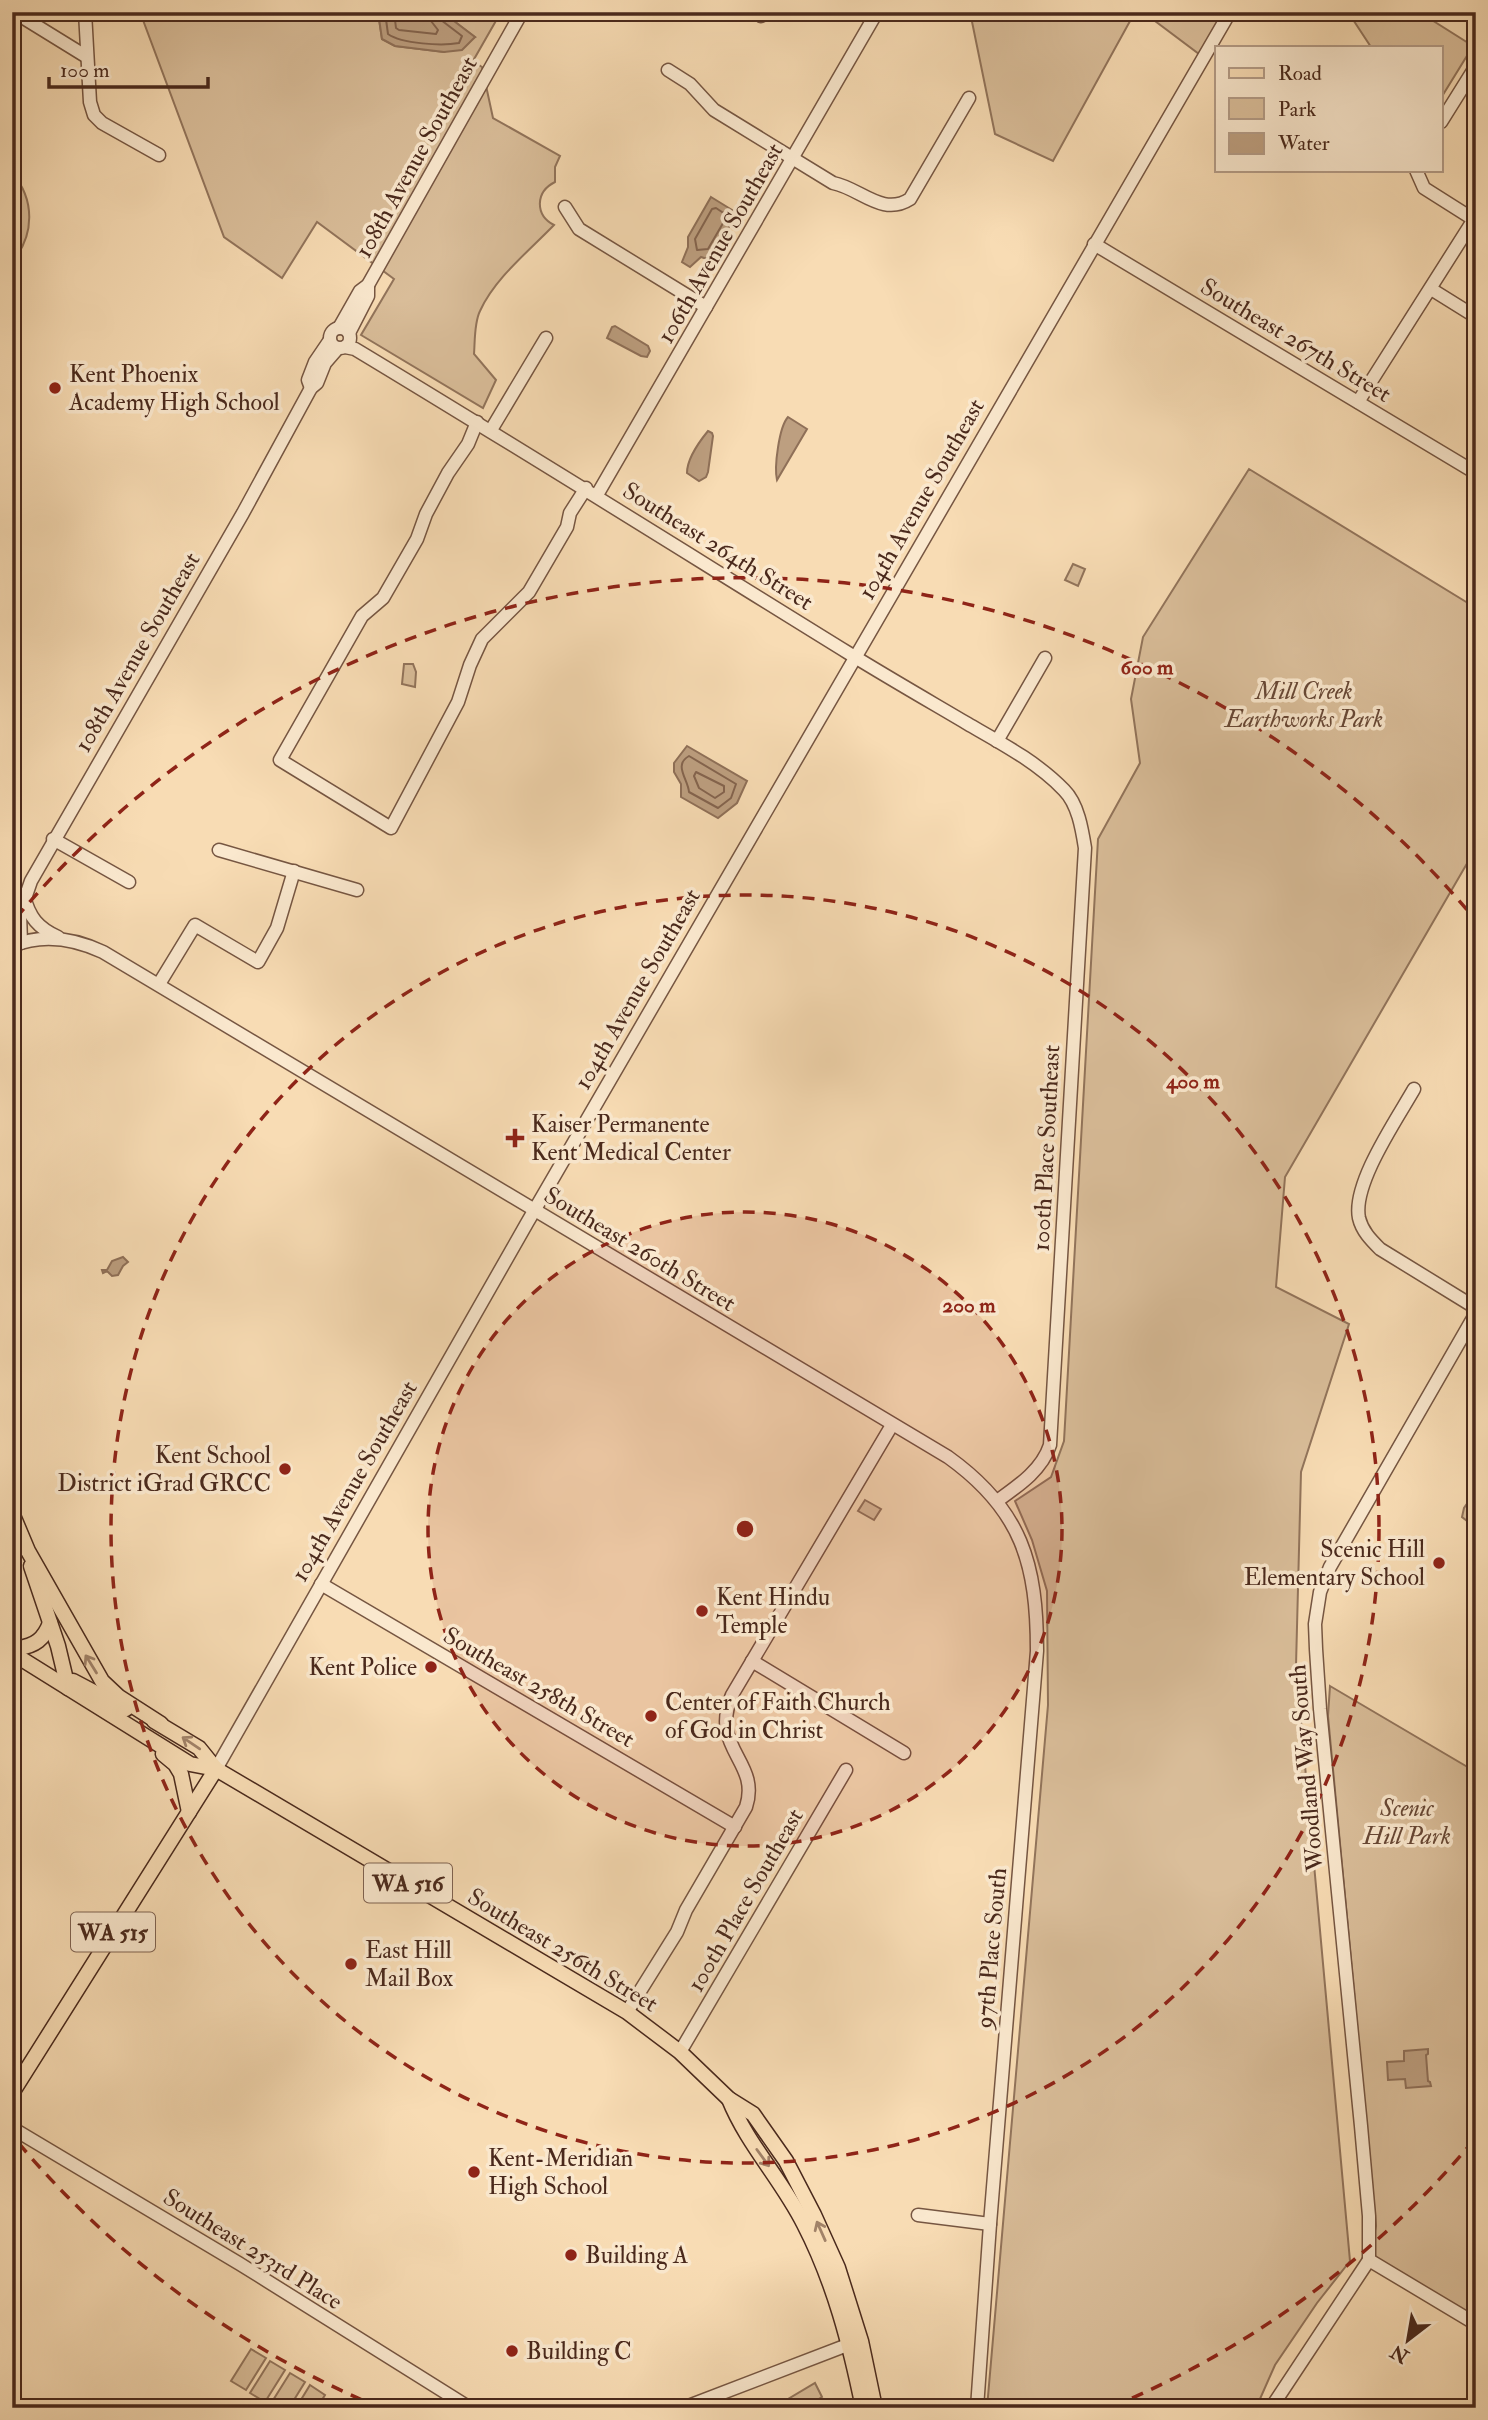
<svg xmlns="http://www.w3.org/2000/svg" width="1488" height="2420" font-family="'IM FELL Double Pica',serif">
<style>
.green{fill:#dabe9a;stroke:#92745b;stroke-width:2}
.water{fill:#bd9f80;stroke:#8f7058;stroke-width:2}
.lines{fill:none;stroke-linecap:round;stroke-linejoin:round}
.shore{stroke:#84644e;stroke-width:2}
.minor-casing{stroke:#765642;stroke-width:15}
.major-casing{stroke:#4a291c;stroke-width:17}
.minor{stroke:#fae8ce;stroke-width:12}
.major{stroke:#f8dcb4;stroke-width:14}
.oneway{stroke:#a18268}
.ring{fill:none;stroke:#8f2418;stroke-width:3.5;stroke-dasharray:12 9}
.poi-dot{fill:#8f2418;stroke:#fae8ce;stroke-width:2.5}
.labels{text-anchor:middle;stroke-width:7;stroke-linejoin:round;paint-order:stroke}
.shield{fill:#fae8ce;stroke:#7f6251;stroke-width:2}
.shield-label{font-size:23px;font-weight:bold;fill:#4a291c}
.street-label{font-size:24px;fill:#4a291c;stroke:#fae8ce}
.poi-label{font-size:24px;fill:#4a291c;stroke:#fae8ce;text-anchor:start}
.park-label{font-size:24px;font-style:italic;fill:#674735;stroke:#fae8ce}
.centre{fill:#8f2418;stroke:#fae8ce;stroke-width:3.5}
.ring-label{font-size:21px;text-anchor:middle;font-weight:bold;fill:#8f2418;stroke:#fae8ce;stroke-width:7;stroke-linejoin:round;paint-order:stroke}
</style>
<rect width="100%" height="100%" fill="#f8dcb4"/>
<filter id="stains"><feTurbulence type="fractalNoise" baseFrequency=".00286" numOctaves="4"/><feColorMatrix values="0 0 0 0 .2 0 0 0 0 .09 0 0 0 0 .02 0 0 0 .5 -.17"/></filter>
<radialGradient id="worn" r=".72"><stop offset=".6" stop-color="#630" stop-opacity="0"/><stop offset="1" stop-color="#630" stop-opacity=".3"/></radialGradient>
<g class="green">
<path d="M140,12H378L382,39L395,46L444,52L475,37L442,12H501L473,61L482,67L493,118L560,156L555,167V182C535,192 535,215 554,225C529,251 495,278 480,311C474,323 475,342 474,354L496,380L483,408L361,335L394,279L317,222L282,278L224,237Z"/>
<path d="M970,12H1135L1053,161L995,134Z"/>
<path d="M1143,12H1230L1203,57Z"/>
<path d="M1348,12H1419L1473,46L1441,98V47H1371Z"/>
<path d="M12,173C35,199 35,235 12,262V238L16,222L12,197Z"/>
<path d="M1249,469L1476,608V848L1285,1177L1276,1287L1349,1324L1301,1472L1296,1666L1350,2261L1317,2303L1275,2365L1256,2408H987L1048,1705L1047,1591L1032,1540L1015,1501L1051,1477L1064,1441L1098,839L1140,763L1131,699L1143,637Z"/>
<path d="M1073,564L1085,569L1078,586L1065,580Z"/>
<path d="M404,664H413L416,672L415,687L402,684Z"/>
<path d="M1476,1491V1528L1462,1517L1464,1508Z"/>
<path d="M865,1500L881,1509L874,1520L858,1511Z"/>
<path d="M1330,1686L1476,1772V2324L1369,2260L1376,2226L1328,1716Z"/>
<path d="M251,2349L266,2358L246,2390L231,2381Z"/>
<path d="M270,2361L285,2370L265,2402L250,2393Z"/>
<path d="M290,2373L305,2382L289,2408H275L270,2405Z"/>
<path d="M815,2383L822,2397L809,2405L820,2408H773Z"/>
<path d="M310,2385L325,2395L317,2408H296Z"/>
</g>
<g class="water">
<path d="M378,12H442L475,37L462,50L444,52L395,46L382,39Z"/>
<path d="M711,197L737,213L710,260L701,257L690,267L682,262L688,247V237Z"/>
<path d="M615,326L648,346L650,351L647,357L641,356L607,338L612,327Z"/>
<path d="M788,417L807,429L777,480C774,467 779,427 788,417Z"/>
<path d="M708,431L712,433L713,436L708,472L706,477L699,481L687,473C687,459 699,442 708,431Z"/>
<path d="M687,746L747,781L737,803L718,818L681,797V784L674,772V763Z"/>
<path d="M123,1257L128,1262L123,1266L118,1275L112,1276L107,1271L103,1273L102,1270H107L112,1261Z"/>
<path d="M1428,2049V2054L1426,2055L1428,2081L1430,2082L1431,2086L1406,2088L1405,2079L1388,2080L1387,2062L1404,2061V2051Z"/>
</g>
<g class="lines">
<g class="shore">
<path d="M385,12L388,34C402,44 442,46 459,43L462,36L441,20L438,12"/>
<path d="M394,12L396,28L399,30L436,34L438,30L431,21L430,12"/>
<path d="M716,208L725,214L726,218L708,249L697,250L695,239L712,209Z"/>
<path d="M689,756L736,784L731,798L718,808L689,792C688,779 673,765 689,756Z"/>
<path d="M696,772L724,786V792L715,798L699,788L694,776Z"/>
</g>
<defs>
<g id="minor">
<path d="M14,12L87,57"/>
<path d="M85,12L90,102L94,115L102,123L159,155"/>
<path d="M761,16L763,12"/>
<path d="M668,70L690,84L714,110L833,183C860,188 882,217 910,199L969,98"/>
<path d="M1441,122L1476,66"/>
<path d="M1416,170L1424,188L1473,219"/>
<path d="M565,207L579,229L706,307"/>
<path d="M1094,244L1476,473"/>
<path d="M1431,289L1476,317"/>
<path d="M339,328L360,291L368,285L522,12"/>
<circle cx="340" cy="338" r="10"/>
<path d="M349,333L368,296V285"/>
<path d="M345,347L355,349C521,449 685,552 850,654C889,678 929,701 968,724C1001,743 1037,762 1064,790C1078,804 1082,829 1085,848L1050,1445C1042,1470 1018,1486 997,1501"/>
<path d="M311,388L308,380L315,362L330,340"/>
<path d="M1358,402L1476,216"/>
<path d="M477,422L468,444L448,473L426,514L417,539L383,598L362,616L280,760L391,828L458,702L470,665L482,639L529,592L567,527L570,513L586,488"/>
<path d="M491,430L546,338"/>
<path d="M597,495L877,12"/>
<path d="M997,741L1045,658"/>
<path d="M53,839L129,882"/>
<path d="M219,850L357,890"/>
<path d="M12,889L24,896C29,917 38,928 58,937"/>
<path d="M21,943L20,913L31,881L243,513L311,388L317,383L325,363L338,348"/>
<path d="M12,946C43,933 73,938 103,952L948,1457C1022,1510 1037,1564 1037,1651L990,2224L977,2408"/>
<path d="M159,984L195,925L258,962L277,928L294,871"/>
<path d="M1414,1089C1397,1119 1352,1184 1359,1218C1362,1231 1371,1240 1380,1249L1476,1308"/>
<path d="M321,1584L735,1827"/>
<path d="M752,1661L904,1753"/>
<path d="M216,1769L527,1223L1230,12"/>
<path d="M627,2012L677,1932L686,1910L746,1807C761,1761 709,1749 732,1695L892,1425"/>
<path d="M680,2052L846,1770"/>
<path d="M12,2128L240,2264L470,2408"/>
<path d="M918,2215L990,2224"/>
<path d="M1369,2260V2216L1361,2126L1320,1709L1316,1649L1315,1624L1320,1592L1330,1567L1476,1313"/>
<path d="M1369,2260L1476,2324"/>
<path d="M683,2408L850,2344"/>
<path d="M1271,2408L1369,2260"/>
</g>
<g id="major">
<path d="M12,1513L28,1551L102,1681L119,1697L161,1724"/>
<path d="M31,1566L58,1646L68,1688"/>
<path d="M18,1648C35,1646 44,1639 50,1623"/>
<path d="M12,1653L190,1764L216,1769L627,2012L680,2052L729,2099L753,2114L786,2161L814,2215L838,2268L861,2341L875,2408"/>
<path d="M73,1681L126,1709"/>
<path d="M154,1721L199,1748L216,1769"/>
<path d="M163,1754L175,1764L181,1774L189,1812"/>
<path d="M12,2093L216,1769"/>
<path d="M729,2099C747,2144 782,2180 804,2224C834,2282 850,2344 863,2408"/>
</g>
</defs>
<use href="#minor" class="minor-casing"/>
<use href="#major" class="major-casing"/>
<use href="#minor" class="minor"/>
<use href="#major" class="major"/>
</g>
<defs><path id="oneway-shaft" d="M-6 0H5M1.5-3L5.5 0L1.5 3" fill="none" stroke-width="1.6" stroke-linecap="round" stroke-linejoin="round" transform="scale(1.75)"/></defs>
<g class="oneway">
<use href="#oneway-shaft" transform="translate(91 1664) rotate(-122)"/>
<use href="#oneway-shaft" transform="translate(191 1743) rotate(-146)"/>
<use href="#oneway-shaft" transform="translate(763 2158) rotate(54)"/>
<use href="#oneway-shaft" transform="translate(821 2231) rotate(-114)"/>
</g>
<circle cx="745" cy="1529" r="317" fill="#8f2418" fill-opacity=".12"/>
<g class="ring">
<circle cx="745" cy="1529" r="317"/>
<circle cx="745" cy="1529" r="634"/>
<path d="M1474 2140A951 951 0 0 1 1109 2408M381 2408A951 951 0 0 1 16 2140M16 918A951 951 0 0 1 1474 918"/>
</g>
<g class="poi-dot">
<circle cx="55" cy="388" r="7"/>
<path d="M511.5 1127.5h7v7h7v7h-7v7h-7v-7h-7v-7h7z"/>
<circle cx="285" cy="1469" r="7"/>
<circle cx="1439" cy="1563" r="7"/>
<circle cx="702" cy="1611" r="7"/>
<circle cx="431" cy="1667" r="7"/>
<circle cx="651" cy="1716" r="7"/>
<circle cx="351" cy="1964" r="7"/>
<circle cx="474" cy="2172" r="7"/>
<circle cx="571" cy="2255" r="7"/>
<circle cx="512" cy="2351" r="7"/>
</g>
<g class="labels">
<g class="shield">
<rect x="364" y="1863.5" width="88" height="39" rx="5"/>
<rect x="71" y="1912.5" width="84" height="39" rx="5"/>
</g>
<g class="shield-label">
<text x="408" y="1891">WA 516</text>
<text x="113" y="1940">WA 515</text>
</g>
<g class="street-label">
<text transform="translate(416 157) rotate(-61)" y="8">108th Avenue Southeast</text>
<text transform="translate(720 243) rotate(-60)" y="8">106th Avenue Southeast</text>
<text transform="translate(1296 340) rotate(31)" y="8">Southeast 267th Street</text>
<text transform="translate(921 499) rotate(-60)" y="8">104th Avenue Southeast</text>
<text transform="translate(718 546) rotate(32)" y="8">Southeast 264th Street</text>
<text transform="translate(137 652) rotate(-60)" y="8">108th Avenue Southeast</text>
<text transform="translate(637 989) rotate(-60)" y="8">104th Avenue Southeast</text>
<text transform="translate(1046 1148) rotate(-87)" y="8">100th Place Southeast</text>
<text transform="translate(640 1249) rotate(31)" y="8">Southeast 260th Street</text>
<text transform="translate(354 1481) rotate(-60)" y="8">104th Avenue Southeast</text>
<text transform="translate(539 1687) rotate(30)" y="8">Southeast 258th Street</text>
<text transform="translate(1306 1768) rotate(-95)" y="8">Woodland Way South</text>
<text transform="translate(745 1900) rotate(-60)" y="8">100th Place Southeast</text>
<text transform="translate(991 1948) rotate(-85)" y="8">97th Place South</text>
<text transform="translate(563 1950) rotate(31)" y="8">Southeast 256th Street</text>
<text transform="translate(253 2249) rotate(32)" y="8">Southeast 253rd Place</text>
</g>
<g class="poi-label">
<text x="69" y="382">Kent Phoenix<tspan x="69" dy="28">Academy High School</tspan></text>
<text x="531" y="1132">Kaiser Permanente<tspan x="531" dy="28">Kent Medical Center</tspan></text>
<text x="271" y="1463" text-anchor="end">Kent School<tspan x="271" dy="28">District iGrad GRCC</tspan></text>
<text x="1425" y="1557" text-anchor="end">Scenic Hill<tspan x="1425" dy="28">Elementary School</tspan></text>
<text x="716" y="1605">Kent Hindu<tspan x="716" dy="28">Temple</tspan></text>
<text x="417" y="1675" text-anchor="end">Kent Police</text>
<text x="665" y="1710">Center of Faith Church<tspan x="665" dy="28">of God in Christ</tspan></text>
<text x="365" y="1958">East Hill<tspan x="365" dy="28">Mail Box</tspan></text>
<text x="488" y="2166">Kent-Meridian<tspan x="488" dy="28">High School</tspan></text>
<text x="585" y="2263">Building A</text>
<text x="526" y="2359">Building C</text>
</g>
<g class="park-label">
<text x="1304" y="699">Mill Creek<tspan x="1304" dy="28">Earthworks Park</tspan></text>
<text x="1407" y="1816">Scenic<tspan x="1407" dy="28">Hill Park</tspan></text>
</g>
</g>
<circle cx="745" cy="1529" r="10" class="centre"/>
<g class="ring-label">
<text x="1147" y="674">600 m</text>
<text x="1193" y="1088">400 m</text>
<text x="969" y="1312">200 m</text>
</g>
<rect width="1488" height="2420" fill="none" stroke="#f8dcb4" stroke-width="42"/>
<rect x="14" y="14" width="1460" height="2392" fill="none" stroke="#4a291c" stroke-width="3.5"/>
<rect x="21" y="21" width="1446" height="2378" fill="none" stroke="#4a291c" stroke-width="2"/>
<rect x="1215" y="46" width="228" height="126" fill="#fae8ce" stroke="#b49c87" stroke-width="2"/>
<rect x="1229" y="68" width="35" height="10" fill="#f8dcb4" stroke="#b49c87" stroke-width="2"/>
<text x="1278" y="80" font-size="21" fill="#4a291c">Road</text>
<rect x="1229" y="98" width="35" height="21" fill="#dabe9a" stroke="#b49c87" stroke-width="2"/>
<text x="1278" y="116" font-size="21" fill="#4a291c">Park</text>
<rect x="1229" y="133" width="35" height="21" fill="#bd9f80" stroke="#b49c87" stroke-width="2"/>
<text x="1278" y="150" font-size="21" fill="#4a291c">Water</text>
<g transform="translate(1408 2340) rotate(211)" stroke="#fae8ce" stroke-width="5" paint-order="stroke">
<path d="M0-5L12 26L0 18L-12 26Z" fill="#4a291c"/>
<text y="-10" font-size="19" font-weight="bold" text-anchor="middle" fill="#4a291c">N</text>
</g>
<path d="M49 77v10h159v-10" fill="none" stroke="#4a291c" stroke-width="3.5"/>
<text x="60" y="77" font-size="21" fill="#4a291c" stroke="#fae8ce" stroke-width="5" paint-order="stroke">100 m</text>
<rect width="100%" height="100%" filter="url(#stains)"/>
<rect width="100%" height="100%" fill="url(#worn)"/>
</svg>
